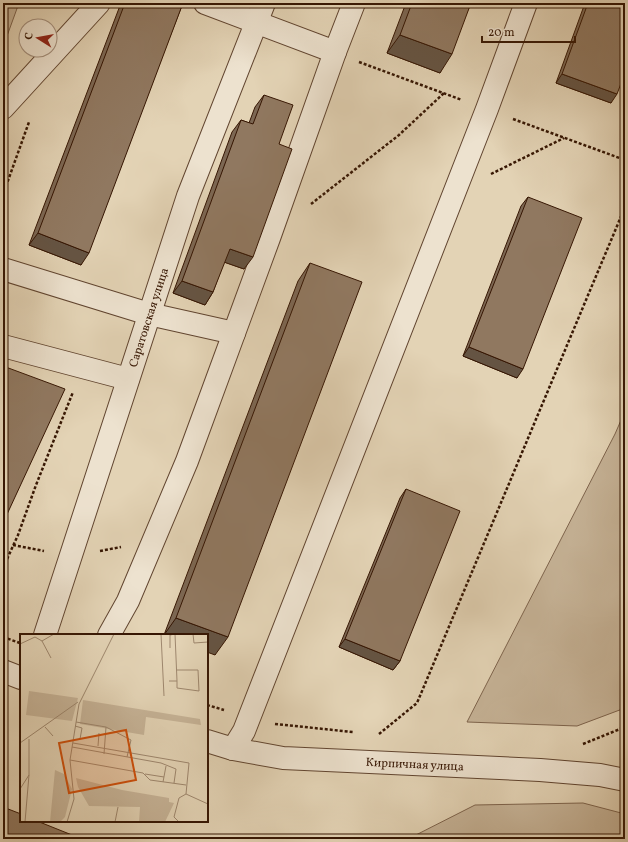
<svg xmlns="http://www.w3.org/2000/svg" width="628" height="842" font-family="Vollkorn,serif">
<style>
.green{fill:#c6b397;stroke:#7e644d}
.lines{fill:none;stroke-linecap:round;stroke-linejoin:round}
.minor-casing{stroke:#614530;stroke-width:24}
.path{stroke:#361603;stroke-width:2.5;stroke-dasharray:3 2;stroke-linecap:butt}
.minor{stroke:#ede2cf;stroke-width:22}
.wall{fill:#7c6753;stroke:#361603}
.shaded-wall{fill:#655443;stroke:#361603}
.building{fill:#907860;stroke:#361603}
.labels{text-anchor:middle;stroke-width:3.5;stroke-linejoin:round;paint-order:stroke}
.street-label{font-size:12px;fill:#361603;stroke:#ede2cf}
.inset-road{fill:none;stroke:#9e876e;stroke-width:1}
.view{fill:#cd4f0b;fill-opacity:0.15;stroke:#cd4f0b;stroke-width:2}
.inset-edge{fill:none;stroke:#361603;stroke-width:2}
</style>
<rect width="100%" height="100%" fill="#e3d3b5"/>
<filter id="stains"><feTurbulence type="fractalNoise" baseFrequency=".005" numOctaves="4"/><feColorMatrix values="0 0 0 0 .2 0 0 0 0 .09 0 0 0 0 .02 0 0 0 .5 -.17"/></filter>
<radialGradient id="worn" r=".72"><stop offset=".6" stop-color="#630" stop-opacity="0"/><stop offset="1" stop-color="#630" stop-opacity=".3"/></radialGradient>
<g class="green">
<path d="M3,3H19L3,47Z"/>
<path d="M625,411V708L577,726L467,722L615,434Z"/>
<path d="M583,803L625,814V839H408L475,805Z"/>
</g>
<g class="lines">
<defs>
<g id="minor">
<path d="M205,3L335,52"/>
<path d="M3,108L99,3"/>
<path d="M3,269L149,314L234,333"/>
<path d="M3,346L128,379"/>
<path id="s1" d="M45,635L188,196L264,3"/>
<path d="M109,635L128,601L187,461L269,238L335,52L354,3"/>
<path d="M3,671L21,678"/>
<path id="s2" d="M207,741L233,749L283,758L540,770L600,775L625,780"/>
<path d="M233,749L244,731L487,109L526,3"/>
</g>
</defs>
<use href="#minor" class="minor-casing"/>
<g class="path">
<path d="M359,62L462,100"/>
<path d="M513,119L625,160"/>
<path d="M491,174L564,138"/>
<path d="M3,190L5,189L29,122"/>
<path d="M311,204L399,135L444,93"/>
<path d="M13,545L44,551"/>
<path d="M100,551L121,547"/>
<path d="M3,568L18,535L36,485L73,392"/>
<path d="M3,637L20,643"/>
<path d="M207,705L224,710"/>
<path d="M275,724L353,732"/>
<path d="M379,734L417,703L625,207"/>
<path d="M583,744L625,727"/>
</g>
<use href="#minor" class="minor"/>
</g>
<g class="wall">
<path d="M121,3H183L81,265L29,245Z"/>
<path d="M406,3H471L440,73L387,53Z"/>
<path d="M585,3H625L611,103L556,83Z"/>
<path d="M264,95L279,144L244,269L224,262L213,292L205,305L173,293L232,132L241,120L249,123L255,107Z"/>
<path d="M528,197L517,378L463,356L521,206Z"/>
<path d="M310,263L215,655L207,635H164L298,281Z"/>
<path d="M406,489L400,661L393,670L339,647L400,498Z"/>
</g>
<g class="shaded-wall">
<path d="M400,35L452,54L440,73L387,53Z"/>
<path d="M562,74L617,94L611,103L556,83Z"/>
<path d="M38,233L89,253L81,265L29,245Z"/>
<path d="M230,249L253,257L244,269L221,261Z"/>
<path d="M182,281L213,292L205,305L173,293Z"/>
<path d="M469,347L523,369L517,378L463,356Z"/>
<path d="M176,618L228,637L215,655L207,652V635H164Z"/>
<path d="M345,639L400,661L393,670L339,647Z"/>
</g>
<g class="building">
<path d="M125,3H183L89,253L38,233Z"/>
<path d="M412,3H471L452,54L400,35Z"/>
<path d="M588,3H625V73L617,94L562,74Z"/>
<path d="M264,95L293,105L279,144L292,149L253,257L230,249L213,292L182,281L241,120L253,124Z"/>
<path d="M528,197L582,218L523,369L469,347Z"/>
<path d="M310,263L362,282L228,637L176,618Z"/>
<path d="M3,366L65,389L3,523Z"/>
<path d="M406,489L460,511L400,661L345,639Z"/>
<path d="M3,807L21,814V821H37L82,839H3Z"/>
</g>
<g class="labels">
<g class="street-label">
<text dy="4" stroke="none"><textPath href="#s1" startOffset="334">Саратовская улица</textPath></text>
<text dy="4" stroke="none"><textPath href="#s2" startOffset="210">Кирпичная улица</textPath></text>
</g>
</g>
<g transform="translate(20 634)">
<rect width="188" height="188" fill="#e3d3b5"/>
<path d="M9,57L58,64L52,87L6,81ZM63,66L180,85L181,91L126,83L124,101L60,90ZM35,136L44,140L52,155L45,183L40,188H30ZM56,144L102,156L149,164V168L154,169L145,188H119L120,173L69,172L58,153Z" fill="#c6b397"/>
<path class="inset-road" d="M141,0L144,62M173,0L174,9L188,8M22,7L31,24M0,10L15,3L22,7L34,0M150,14V1L155,0M156,36H178L179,57L157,54V47M149,47H157L155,0M56,88L86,93M55,92L62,94L60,105M25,93L33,102M0,109L58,68M53,109L169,129L166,160L188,170M78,112L79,99M52,113L141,129L156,135L154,149M84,120L86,93L111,106L107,123M50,126L123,139L130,146L166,151M125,140L144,143M143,148L146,132M0,155L9,141V105M5,188L9,141M47,188L54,165L50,126L59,70L94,0M95,188L98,173M159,188L154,183L159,164L166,160"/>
<path class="view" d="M106,96L116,146L49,159L39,109Z"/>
<rect width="188" height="188" class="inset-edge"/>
</g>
<rect width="628" height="842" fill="none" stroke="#e3d3b5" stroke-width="16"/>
<rect x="4" y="4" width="620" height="834" fill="none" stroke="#361603" stroke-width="2"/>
<rect x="8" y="8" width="612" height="826" fill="none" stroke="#361603"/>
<g transform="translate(38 38) rotate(281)"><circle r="19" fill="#ede2cf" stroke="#a4907d"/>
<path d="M0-3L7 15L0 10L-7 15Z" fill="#8f2418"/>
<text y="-6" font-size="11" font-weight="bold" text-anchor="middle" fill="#361603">С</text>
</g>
<path d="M482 36v6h93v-6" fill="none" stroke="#361603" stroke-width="2"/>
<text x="488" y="36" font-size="12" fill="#361603" stroke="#ede2cf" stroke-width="3" paint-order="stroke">20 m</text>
<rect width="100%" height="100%" filter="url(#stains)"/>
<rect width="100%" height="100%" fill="url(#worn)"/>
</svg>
